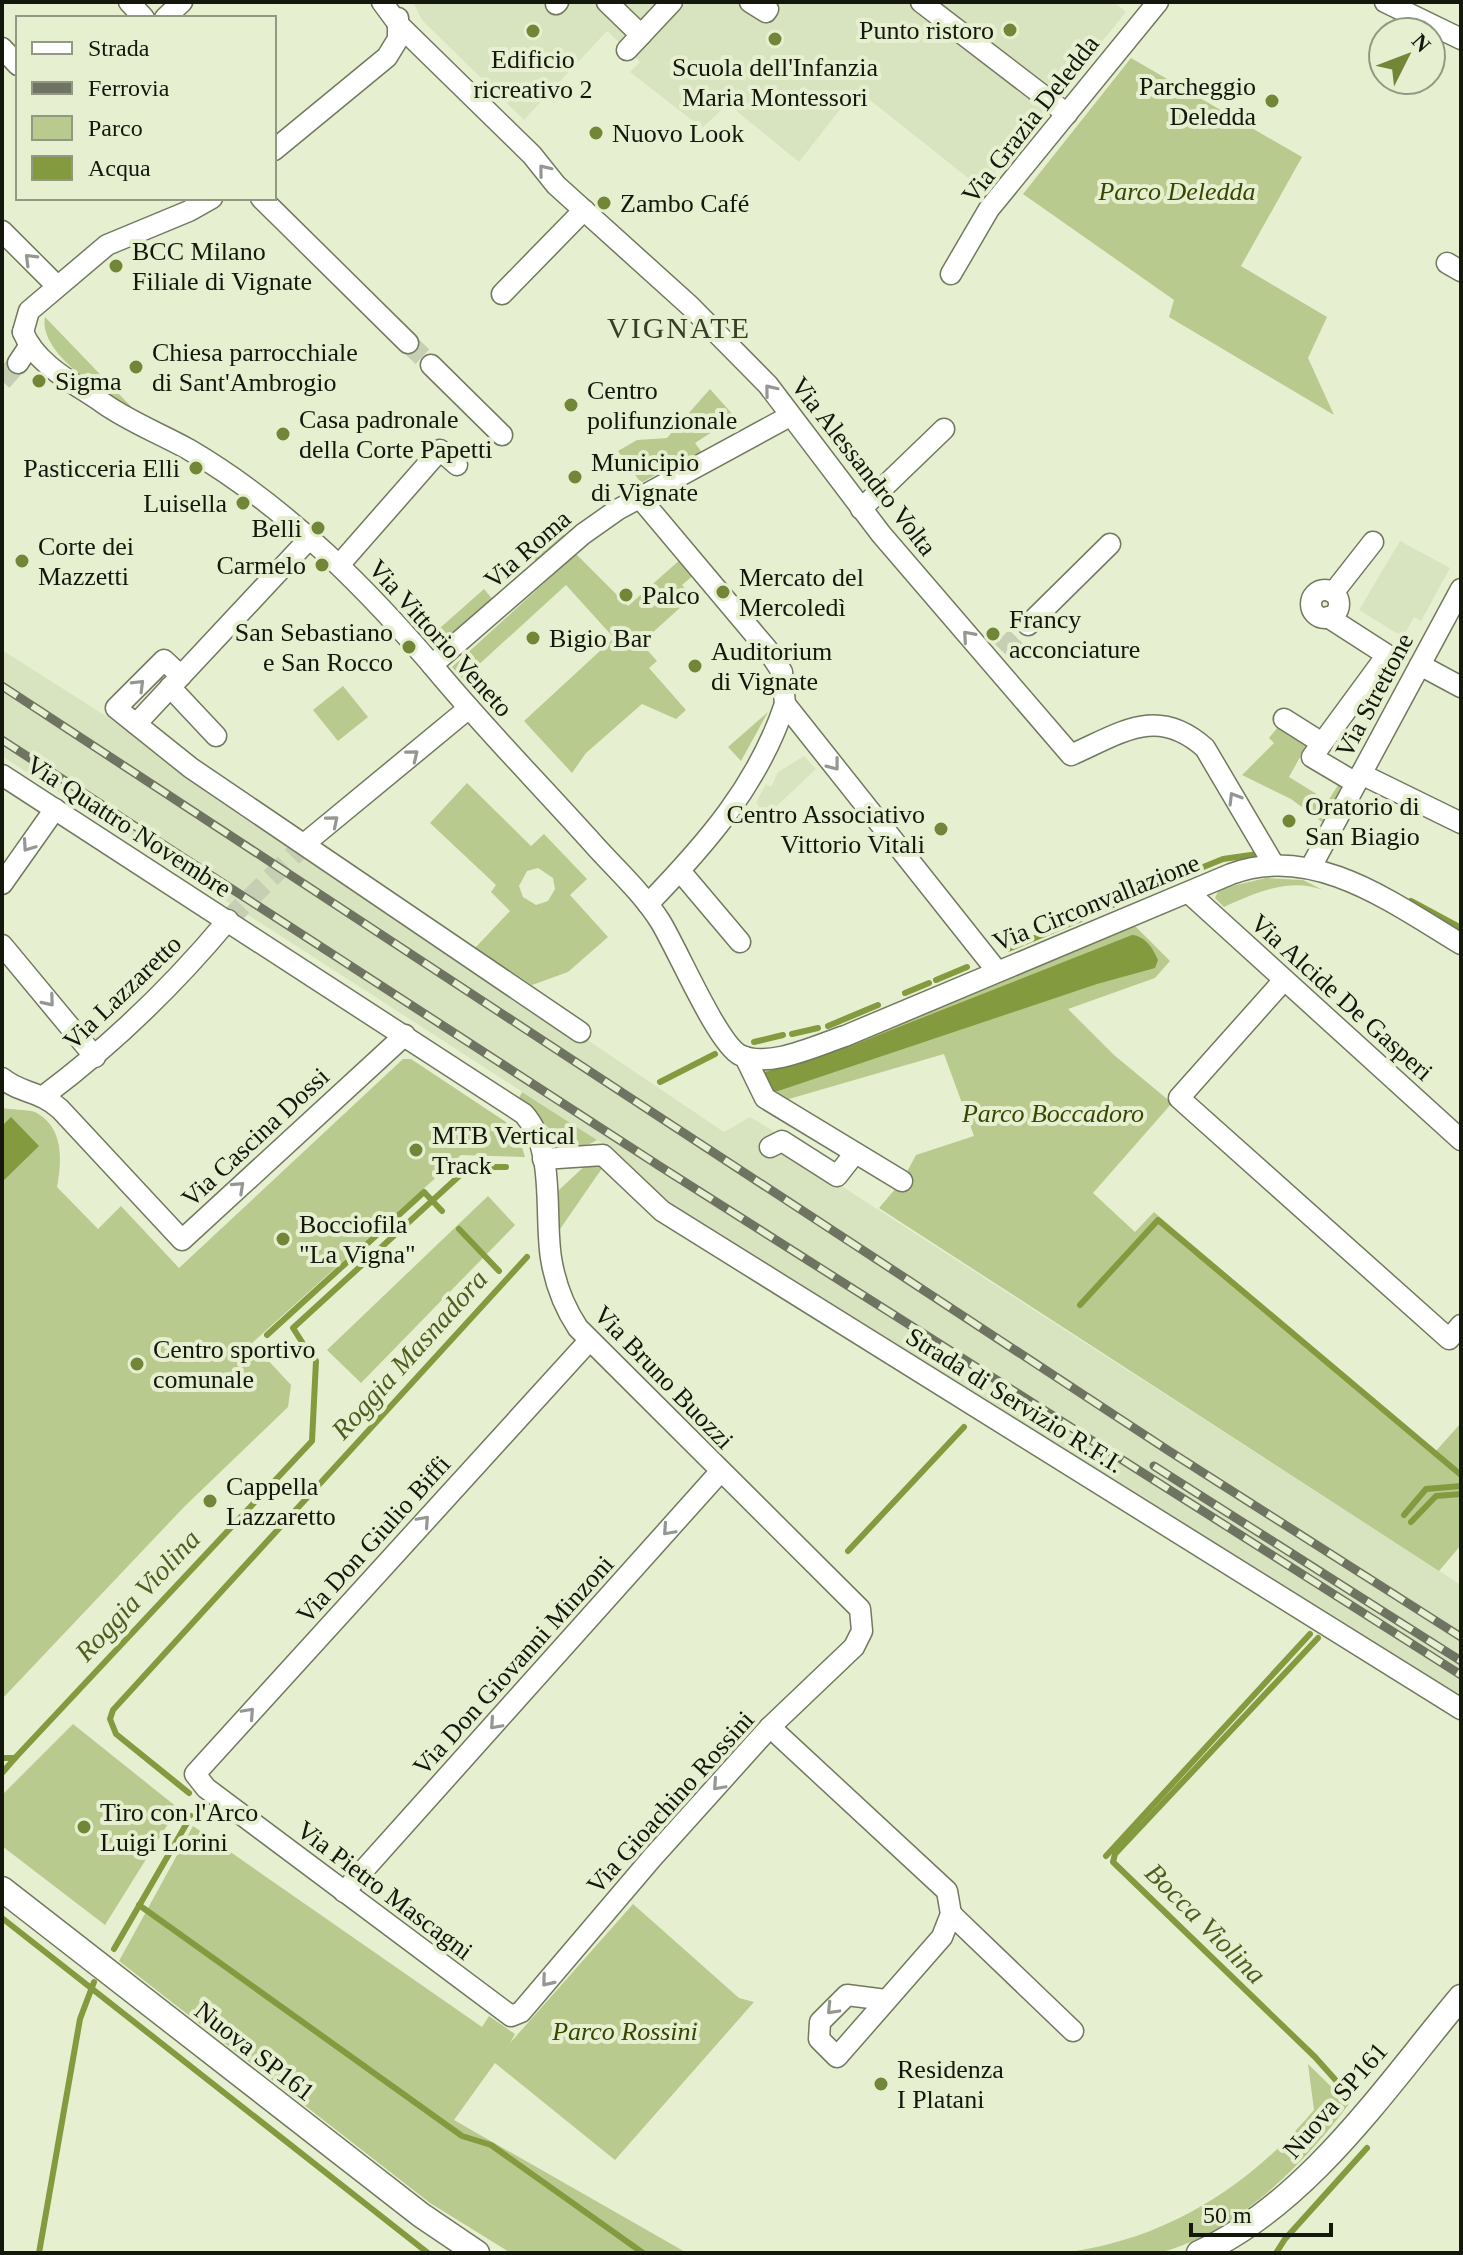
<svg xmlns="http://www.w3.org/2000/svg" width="1463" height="2255" font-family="'Times New Roman',serif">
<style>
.built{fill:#d8e4bf}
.green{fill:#b8ca8e;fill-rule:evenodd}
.water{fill:#839a3f}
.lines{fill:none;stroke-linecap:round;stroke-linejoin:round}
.stream{stroke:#839a3f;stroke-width:6}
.minor-tunnel{stroke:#c6cfb3;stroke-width:20;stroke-dasharray:20 10;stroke-linecap:butt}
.minor-casing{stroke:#71795e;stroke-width:23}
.major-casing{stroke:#71795e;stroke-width:27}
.minor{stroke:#fff;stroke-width:20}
.major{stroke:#fff;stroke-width:24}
.rail-casing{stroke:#6e7461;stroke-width:9}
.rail{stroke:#e6f0d1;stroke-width:6;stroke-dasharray:18;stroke-linecap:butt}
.oneway{stroke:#959792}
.poi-dot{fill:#718636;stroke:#e6f0d1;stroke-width:3}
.labels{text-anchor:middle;stroke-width:8;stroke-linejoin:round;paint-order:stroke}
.poi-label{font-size:26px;fill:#14170c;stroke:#e6f0d1;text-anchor:start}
.street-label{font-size:26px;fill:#14170c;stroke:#e6f0d1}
.park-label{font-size:26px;font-style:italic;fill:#384600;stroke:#e6f0d1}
.water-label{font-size:28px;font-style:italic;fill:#4e5e1e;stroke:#e6f0d1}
.quarter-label{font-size:30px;letter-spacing:2px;fill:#373f26;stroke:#e6f0d1}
</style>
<rect width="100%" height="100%" fill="#e6f0d1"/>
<g class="built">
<path d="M413,2H1114L1126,12L982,189L856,89L799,162L728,104L702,128L630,72L640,62L607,31L524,120L422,20Z"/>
<path d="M1400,541L1450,568L1421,621L1414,617L1403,637L1359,610Z"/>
<path d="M2,650L128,730L724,1132L750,1117L832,1166L826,1176L1461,1585V1723L658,1218L614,1151L2,756Z"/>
<path d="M804,756L816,769L767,815L756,803L766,784L771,787L778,772Z"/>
</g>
<g class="green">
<path d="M1131,58L1302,157L1241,266L1327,317L1308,358L1334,415L1169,317L1174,300L1023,194Z"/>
<path d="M45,317L144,420C116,400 37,356 45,317Z"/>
<path d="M710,389L735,417L695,443L706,458L684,469L678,462L641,483L618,451L637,440L667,438Z"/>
<path d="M556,526L567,539L538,564L527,551Z"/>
<path d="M576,554L628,606L682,558L696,573L682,585L692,597L641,643L657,661L649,668L686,710L676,719L642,704L586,753L572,773L524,721L614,638L566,585L463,679L452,667Z"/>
<path d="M484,589L495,602L450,640L440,628Z"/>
<path d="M343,686L368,717L338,741L313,710Z"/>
<path d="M768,712L741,761L728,747Z"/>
<path d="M1282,722L1310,739L1289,777L1328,801L1342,779L1347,783L1326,825L1291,799L1242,775L1274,743L1269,738Z"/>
<path d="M467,783L531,846L544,834L587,879L570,895L608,937L568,972L532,985L475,948L510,911L491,892L496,885L430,823ZM538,868L553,878L555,889L548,901L536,905L523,897L519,886L527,871Z"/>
<path d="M1266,878L1303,880L1323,890C1290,877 1255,893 1224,907L1215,898L1219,889Z"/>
<path d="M1132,923L1170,961L1155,978L1068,1009L1114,1055L1172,1103L1093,1193L1135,1232L1154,1212L1435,1452L1461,1423V1545L1439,1571L879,1208L902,1181L916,1155L974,1136L944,1054L782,1101L760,1071L852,1043Z"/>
<path d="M403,1059H411L506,1122L518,1134L525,1157L461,1155L252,1343L291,1385L288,1407L184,1507L2,1699V1108C11,1110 26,1109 35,1112C64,1127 62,1160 57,1187L98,1229L121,1206L179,1268Z"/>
<path d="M522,1092L597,1140C561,1163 543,1113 519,1098Z"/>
<path d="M590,1161L605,1164L558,1232L559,1190Z"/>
<path d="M488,1196L515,1225L361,1383L327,1350Z"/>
<path d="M73,1724L178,1808L105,1925L2,1846V1795Z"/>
<path d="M193,1826L482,2027L489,2016L515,2034L510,2043L633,1904L739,1998L754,2002L615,2160L495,2063L454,2120L687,2253H511L430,2203L119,1961Z"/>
<path d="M1308,2064L1349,2104C1304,2164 1237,2232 1162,2252C1135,2255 1091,2253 1062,2253C1164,2241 1249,2187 1314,2110Z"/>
</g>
<g class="water">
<path d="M1132,935C1145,936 1153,948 1158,960L1155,968L1097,984L778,1091L770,1092L759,1074L853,1045Z"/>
<path d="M11,1117L39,1146L2,1182V1126Z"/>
</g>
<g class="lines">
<g class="stream">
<path d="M1186,874L1223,859L1258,854"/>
<path d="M1411,901L1461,928"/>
<path d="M1094,913L1174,879"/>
<path d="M1008,949L1081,919"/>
<path d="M936,980L967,967"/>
<path d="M905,993L929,983"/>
<path d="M828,1026L878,1005"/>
<path d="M792,1034L818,1028"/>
<path d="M754,1042L783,1035"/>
<path d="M660,1082L715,1054"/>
<path d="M459,1229L499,1271"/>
<path d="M1080,1305L1158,1220L1461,1475"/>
<path d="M267,1335L424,1192L442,1211"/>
<path d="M302,1342L293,1328L469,1167H506"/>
<path d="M1404,1515L1426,1489L1461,1486"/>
<path d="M1411,1522L1436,1496L1461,1494"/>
<path d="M848,1551L964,1427"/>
<path d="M1318,1638L1115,1854L1113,1862L1315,2057L1348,2094"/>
<path d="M2,1758H15L312,1441L316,1361"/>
<path d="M2,1773L15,1758"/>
<path d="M189,1793L116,1734L110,1719L113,1710L527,1257"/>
<path d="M1106,1856L1310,1634"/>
<path d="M139,1905L462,2136L491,2145L643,2253"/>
<path d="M2,1918L428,2253"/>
<path d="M114,1949L191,1816"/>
<path d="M39,2253L80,2019L94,1982"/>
<path d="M1276,2253L1285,2239L1367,2148"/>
</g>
<g class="minor-tunnel">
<path d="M408,343L431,365"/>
<path d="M2,381L18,363"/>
<path d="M1002,651L1028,625"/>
<path d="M228,920L309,840"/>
</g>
<defs>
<g id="minor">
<path d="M129,2L144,18"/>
<path d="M382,2L399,25L532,155L556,185L690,306L768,385L881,534L1071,755C1121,733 1157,705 1205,748L1274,865"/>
<path d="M607,2L641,35"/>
<path d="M750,2L766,12L768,9"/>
<path d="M921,2L1067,114"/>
<path d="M1385,2L1461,39"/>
<path d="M556,4L558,2"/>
<path d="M165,18L182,2"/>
<path d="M2,48L18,65"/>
<path d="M627,50L672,2"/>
<path d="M274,150L387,57L398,39V18"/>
<path d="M261,198L408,343"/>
<path d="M2,231L57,286"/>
<path d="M1447,263L1461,271"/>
<path d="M951,274L989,209L1158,2"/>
<path d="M502,294L584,210"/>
<path d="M23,332C36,365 76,384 103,403C130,422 159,433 188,449C287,507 370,591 443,678C492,736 546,791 597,848C618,871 643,894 660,921C677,948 717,1043 740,1055C769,1069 817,1045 845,1036L1231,874C1313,843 1393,903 1461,944"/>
<path d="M23,332L29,311L107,245L189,211L212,198"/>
<path d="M18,363L30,345"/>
<path d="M431,365L502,435"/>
<path d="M640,498L767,649L782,672L785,704L997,971"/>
<path d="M861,509L944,429"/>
<path d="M340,564L440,450L457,465"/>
<circle cx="1325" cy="604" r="14"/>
<path d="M1333,593L1373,542"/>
<path d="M1328,617L1387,655L1312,757L1356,783"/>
<path d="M1028,625L1110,544"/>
<path d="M432,665L583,534L617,510L790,416"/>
<path d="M1420,665L1461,687"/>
<path d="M181,676L164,660L116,708L191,768L580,1032"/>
<path d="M170,687L216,736"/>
<path d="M1284,719L1322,743"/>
<path d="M136,724L309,539"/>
<path d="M1361,774L1461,823"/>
<path d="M2,775L524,1114C556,1150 544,1213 551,1258C555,1283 564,1307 578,1328L860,1609L862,1631L854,1647L770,1727L652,1858L521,2012L511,2016L206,1788L195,1774L588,1342"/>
<path d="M309,840L469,708"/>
<path d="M1311,867L1461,589"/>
<path d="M680,871L740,942"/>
<path d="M2,884L55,809"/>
<path d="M1189,893L1461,1140"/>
<path d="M648,904C706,844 758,785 785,704"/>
<path d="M2,945L95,1057"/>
<path d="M1284,980L1179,1098L1449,1339L1461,1325"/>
<path d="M745,1057L765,1098L902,1181"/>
<path d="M2,1078C21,1094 39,1090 60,1109L182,1240L405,1035"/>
<path d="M45,1095C113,1044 173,986 228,920"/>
<path d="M770,1147L782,1141L837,1176L855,1153"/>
<path d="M543,1159L603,1155L662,1211L1461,1709"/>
<path d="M770,1727L947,1891L951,1914L942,1937L837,2057L819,2039L820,2022L847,1995L886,2000"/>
<path d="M344,1892L720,1472"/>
<path d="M951,1914L1073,2031"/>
</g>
<g id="major">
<path d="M2,1889L421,2215L477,2253"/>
<path d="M1199,2253C1308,2204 1386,2086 1461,1997"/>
</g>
</defs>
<use href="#minor" class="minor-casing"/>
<use href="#major" class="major-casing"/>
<use href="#minor" class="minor"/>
<use href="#major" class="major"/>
<defs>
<g id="rail">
<path d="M2,686L1169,1451L1461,1637"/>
<path d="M2,740L661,1167L1461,1675"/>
<path d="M1154,1466L1461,1661"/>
</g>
</defs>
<use href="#rail" class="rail-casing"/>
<use href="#rail" class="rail"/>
</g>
<defs><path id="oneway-chevron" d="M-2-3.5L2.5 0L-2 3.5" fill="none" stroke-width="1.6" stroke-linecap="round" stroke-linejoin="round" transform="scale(2)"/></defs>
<g class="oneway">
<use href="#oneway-chevron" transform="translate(544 170) rotate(-129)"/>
<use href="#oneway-chevron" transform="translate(30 259) rotate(-135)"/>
<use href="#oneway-chevron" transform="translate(770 390) rotate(-129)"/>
<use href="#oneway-chevron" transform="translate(968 636) rotate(-131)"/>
<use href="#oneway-chevron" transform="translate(139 685) rotate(-45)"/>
<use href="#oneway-chevron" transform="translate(413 755) rotate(-39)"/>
<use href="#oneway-chevron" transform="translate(834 765) rotate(52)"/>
<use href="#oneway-chevron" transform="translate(1234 798) rotate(-121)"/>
<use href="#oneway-chevron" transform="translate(333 821) rotate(-40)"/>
<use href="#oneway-chevron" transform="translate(28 846) rotate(125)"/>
<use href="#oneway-chevron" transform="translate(49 1001) rotate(50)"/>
<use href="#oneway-chevron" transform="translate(239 1187) rotate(-43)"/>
<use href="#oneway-chevron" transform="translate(424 1521) rotate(-48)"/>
<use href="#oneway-chevron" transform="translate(668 1530) rotate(132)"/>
<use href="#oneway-chevron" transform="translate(249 1713) rotate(-48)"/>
<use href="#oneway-chevron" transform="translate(495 1724) rotate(132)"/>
<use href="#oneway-chevron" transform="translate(718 1785) rotate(132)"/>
<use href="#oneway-chevron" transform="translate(547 1981) rotate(130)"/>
<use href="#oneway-chevron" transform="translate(832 2009) rotate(134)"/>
</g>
<g class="poi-dot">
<circle cx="1010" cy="30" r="8"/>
<circle cx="533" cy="31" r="8"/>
<circle cx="775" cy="39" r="8"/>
<circle cx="1272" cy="101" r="8"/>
<circle cx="596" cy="133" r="8"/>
<circle cx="604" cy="203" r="8"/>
<circle cx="116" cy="266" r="8"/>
<circle cx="136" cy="367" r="8"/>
<circle cx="39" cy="381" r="8"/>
<circle cx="571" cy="405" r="8"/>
<circle cx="283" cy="434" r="8"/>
<circle cx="196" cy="468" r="8"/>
<circle cx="575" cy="477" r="8"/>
<circle cx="243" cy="503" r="8"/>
<circle cx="318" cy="528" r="8"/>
<circle cx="22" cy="561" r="8"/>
<circle cx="322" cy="565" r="8"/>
<circle cx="723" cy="592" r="8"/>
<circle cx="626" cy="595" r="8"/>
<circle cx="993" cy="634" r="8"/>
<circle cx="533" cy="638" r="8"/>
<circle cx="409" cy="647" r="8"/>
<circle cx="695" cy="666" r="8"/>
<circle cx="1289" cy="821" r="8"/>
<circle cx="941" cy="829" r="8"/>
<circle cx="416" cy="1150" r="8"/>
<circle cx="283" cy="1239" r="8"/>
<circle cx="137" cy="1364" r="8"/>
<circle cx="210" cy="1501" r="8"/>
<circle cx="84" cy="1827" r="8"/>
<circle cx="881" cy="2084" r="8"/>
</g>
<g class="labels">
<g class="poi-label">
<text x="994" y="39" text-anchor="end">Punto ristoro</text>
<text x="533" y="68" text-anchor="middle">Edificio<tspan x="533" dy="30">ricreativo 2</tspan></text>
<text x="775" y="76" text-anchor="middle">Scuola dell'Infanzia<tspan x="775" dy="30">Maria Montessori</tspan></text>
<text x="1256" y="95" text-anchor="end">Parcheggio<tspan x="1256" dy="30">Deledda</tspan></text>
<text x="612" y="142">Nuovo Look</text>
<text x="620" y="212">Zambo Café</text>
<text x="132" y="260">BCC Milano<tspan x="132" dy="30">Filiale di Vignate</tspan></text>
<text x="152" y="361">Chiesa parrocchiale<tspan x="152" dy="30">di Sant'Ambrogio</tspan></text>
<text x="55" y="390">Sigma</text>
<text x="587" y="399">Centro<tspan x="587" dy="30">polifunzionale</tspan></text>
<text x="299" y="428">Casa padronale<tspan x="299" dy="30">della Corte Papetti</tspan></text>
<text x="591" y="471">Municipio<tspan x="591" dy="30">di Vignate</tspan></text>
<text x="180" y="477" text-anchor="end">Pasticceria Elli</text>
<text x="227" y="512" text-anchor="end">Luisella</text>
<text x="302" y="537" text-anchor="end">Belli</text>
<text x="38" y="555">Corte dei<tspan x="38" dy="30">Mazzetti</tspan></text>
<text x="306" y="574" text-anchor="end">Carmelo</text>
<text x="739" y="586">Mercato del<tspan x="739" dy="30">Mercoledì</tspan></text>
<text x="642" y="604">Palco</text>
<text x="1009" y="628">Francy<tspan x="1009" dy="30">acconciature</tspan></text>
<text x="393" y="641" text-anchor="end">San Sebastiano<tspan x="393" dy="30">e San Rocco</tspan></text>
<text x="549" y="647">Bigio Bar</text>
<text x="711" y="660">Auditorium<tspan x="711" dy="30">di Vignate</tspan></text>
<text x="1305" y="815">Oratorio di<tspan x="1305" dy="30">San Biagio</tspan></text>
<text x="925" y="823" text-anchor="end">Centro Associativo<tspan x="925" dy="30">Vittorio Vitali</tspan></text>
<text x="432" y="1144">MTB Vertical<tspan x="432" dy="30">Track</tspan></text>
<text x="299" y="1233">Bocciofila<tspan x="299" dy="30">"La Vigna"</tspan></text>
<text x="153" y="1358">Centro sportivo<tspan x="153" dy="30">comunale</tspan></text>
<text x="226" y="1495">Cappella<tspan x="226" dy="30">Lazzaretto</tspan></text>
<text x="100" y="1821">Tiro con l'Arco<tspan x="100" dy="30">Luigi Lorini</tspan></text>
<text x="897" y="2078">Residenza<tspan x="897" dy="30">I Platani</tspan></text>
</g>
<g class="street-label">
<text transform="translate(1030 119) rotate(-52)" y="9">Via Grazia Deledda</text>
<text transform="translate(864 466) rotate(52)" y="9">Via Alessandro Volta</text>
<text transform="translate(527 549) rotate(-41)" y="9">Via Roma</text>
<text transform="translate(441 638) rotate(48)" y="9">Via Vittorio Veneto</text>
<text transform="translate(1374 695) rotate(-62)" y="9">Via Strettone</text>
<text transform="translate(129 826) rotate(33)" y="9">Via Quattro Novembre</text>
<text transform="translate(1096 902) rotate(-22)" y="9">Via Circonvallazione</text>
<text transform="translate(122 992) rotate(-44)" y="9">Via Lazzaretto</text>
<text transform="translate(1342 997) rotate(42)" y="9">Via Alcide De Gasperi</text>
<text transform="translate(255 1137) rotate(-43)" y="9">Via Cascina Dossi</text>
<text transform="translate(664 1377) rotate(46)" y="9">Via Bruno Buozzi</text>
<text transform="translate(1015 1400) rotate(32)" y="9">Strada di Servizio R.F.I.</text>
<text transform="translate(373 1539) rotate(-48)" y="9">Via Don Giulio Biffi</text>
<text transform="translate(513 1665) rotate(-48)" y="9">Via Don Giovanni Minzoni</text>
<text transform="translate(670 1802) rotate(-48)" y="9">Via Gioachino Rossini</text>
<text transform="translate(385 1890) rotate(37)" y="9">Via Pietro Mascagni</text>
<text transform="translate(255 2051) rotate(38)" y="9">Nuova SP161</text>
<text transform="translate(1335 2100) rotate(-49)" y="9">Nuova SP161</text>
</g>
<g class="park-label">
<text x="1177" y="200">Parco Deledda</text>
<text x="1053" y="1122">Parco Boccadoro</text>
<text x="625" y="2040">Parco Rossini</text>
</g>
<g class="water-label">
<text transform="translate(409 1354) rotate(-48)" y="10">Roggia Masnadora</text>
<text transform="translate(137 1595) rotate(-47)" y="10">Roggia Violina</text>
<text transform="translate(1206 1923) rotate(45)" y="10">Bocca Violina</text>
</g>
<g class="quarter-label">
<text x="679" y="338">VIGNATE</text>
</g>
</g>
<rect width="1463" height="2255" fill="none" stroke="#14170c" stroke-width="8"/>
<rect x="16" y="16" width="260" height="184" fill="#e6f0d1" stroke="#929982" stroke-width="2"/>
<rect x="32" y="42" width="40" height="12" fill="#ffffff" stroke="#929982" stroke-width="2"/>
<text x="88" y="56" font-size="24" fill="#14170c">Strada</text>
<rect x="32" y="82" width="40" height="12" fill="#6e7461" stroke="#929982" stroke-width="2"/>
<text x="88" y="96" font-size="24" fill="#14170c">Ferrovia</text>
<rect x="32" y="116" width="40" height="24" fill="#b8ca8e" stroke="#929982" stroke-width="2"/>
<text x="88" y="136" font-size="24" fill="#14170c">Parco</text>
<rect x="32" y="156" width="40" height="24" fill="#839a3f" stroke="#929982" stroke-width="2"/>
<text x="88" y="176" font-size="24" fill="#14170c">Acqua</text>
<g transform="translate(1407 56) rotate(48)"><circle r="38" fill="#e6f0d1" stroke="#929982" stroke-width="2"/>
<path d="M0-6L14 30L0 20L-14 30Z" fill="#718636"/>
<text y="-12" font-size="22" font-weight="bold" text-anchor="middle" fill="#14170c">N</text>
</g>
<path d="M1191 2223v12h140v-12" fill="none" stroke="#14170c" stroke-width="4"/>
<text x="1203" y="2223" font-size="24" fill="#14170c" stroke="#e6f0d1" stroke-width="6" paint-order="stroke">50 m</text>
</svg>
